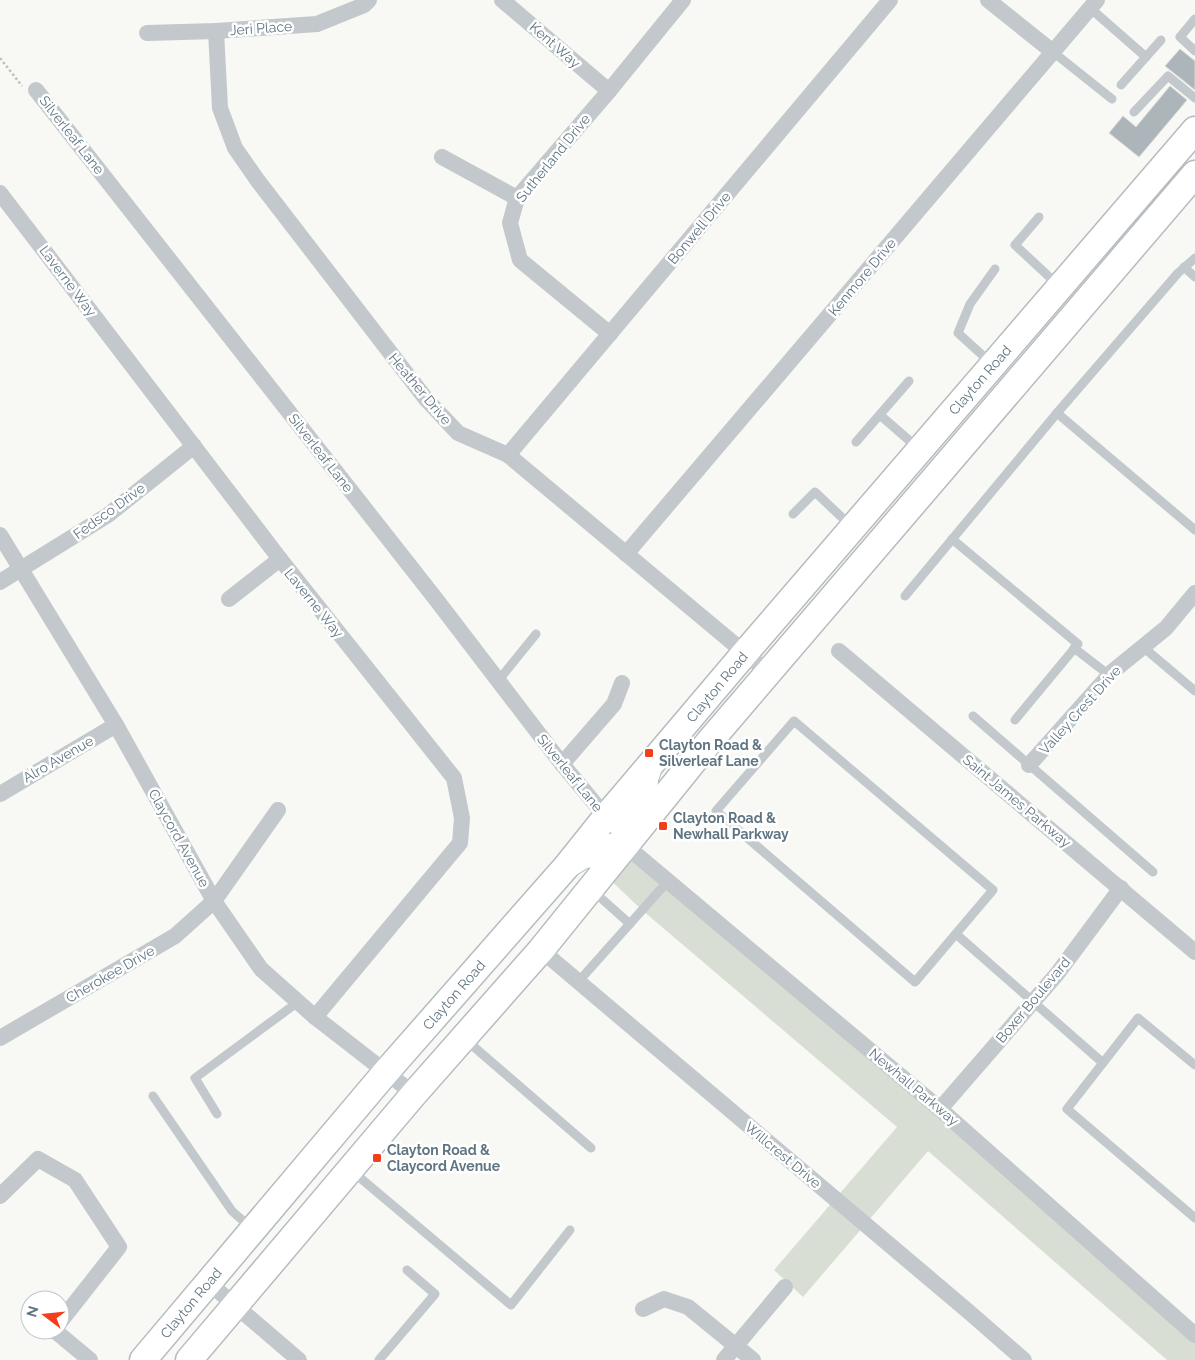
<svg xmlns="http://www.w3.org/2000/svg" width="1195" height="1360" font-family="Raleway,sans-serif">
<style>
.green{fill:#d8ded3}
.building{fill:#abb5ba;stroke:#d9d9d7}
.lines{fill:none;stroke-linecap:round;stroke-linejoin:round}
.secondary-casing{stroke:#b4bbc0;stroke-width:26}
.primary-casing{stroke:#b5bbbf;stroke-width:29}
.path{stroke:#bec1c3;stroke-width:2.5;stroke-dasharray:2.5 2.5;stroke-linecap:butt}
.service{stroke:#c2c8cb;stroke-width:9}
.minor{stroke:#c2c8cb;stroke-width:16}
.secondary{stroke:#fff;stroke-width:24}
.primary{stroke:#fff;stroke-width:26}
.poi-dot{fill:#f33e1a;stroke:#fff;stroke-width:2}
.labels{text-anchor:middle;stroke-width:5;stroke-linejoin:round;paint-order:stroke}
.street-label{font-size:14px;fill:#607582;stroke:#fff}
.poi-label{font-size:14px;font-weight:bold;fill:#607582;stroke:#fff;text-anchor:start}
</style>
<rect width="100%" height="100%" fill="#f8f8f4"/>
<path class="green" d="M626,846L1195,1335V1360H1167L928,1151L803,1297L774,1270L897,1127L642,910L604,874Z"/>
<g class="building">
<path d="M1180,49L1195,61V90L1165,66Z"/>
<path d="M1170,86L1187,100L1139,157L1109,133L1123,116L1136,127Z"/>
</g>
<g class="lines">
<defs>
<path id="secondary" d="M566,867L584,856L600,855L610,846H626L623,831L645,800L646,779L651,764"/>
<g id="primary">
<path d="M143,1360L386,1072L566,867L606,817L745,653L1195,130"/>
<path d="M189,1360L414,1094L541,950L709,742L1195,174"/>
</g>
</defs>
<use href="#secondary" class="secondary-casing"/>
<use href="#primary" class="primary-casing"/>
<path class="path" d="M0,58L22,86"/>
<g class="service">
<path d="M1090,8L1146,57"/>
<path d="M1195,19L1180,37L1195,51"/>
<path d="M1053,52L1112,99"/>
<path d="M1121,85L1161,40"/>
<path d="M1134,112L1168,76L1195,98"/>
<path d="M1039,217L1015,245L1058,285"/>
<path d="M1184,267L1195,277"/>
<path d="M991,363L958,333L970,304L995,269"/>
<path d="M1057,413L1195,530"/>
<path d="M880,415L919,449"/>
<path d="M856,442L909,381"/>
<path d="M793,514L815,492L852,527"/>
<path d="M952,539L1078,644L1015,720"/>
<path d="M905,596L1057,413L1178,273L1195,258"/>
<path d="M1143,647L1195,691"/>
<path d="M1074,648L1109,675"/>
<path d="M498,681L536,634"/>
<path d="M973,716L1153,872"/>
<path d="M794,721L993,890L915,982L716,811Z"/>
<path d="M593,891L630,924"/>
<path d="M956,934L1103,1063"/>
<path d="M578,982L668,881"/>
<path d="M466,1040L591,1148"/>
<path d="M1195,1065L1138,1018L1067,1109L1195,1218"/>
<path d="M153,1096L232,1211L251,1228"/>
<path d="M217,1114L195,1078L298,1002"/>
<path d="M352,1171L511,1305L570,1230"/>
<path d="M379,1360L435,1294L407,1270"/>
</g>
<g class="minor">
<path d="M502,0L609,91"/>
<path d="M988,0L1053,52"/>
<path d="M216,31L220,108L235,148L258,181L426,399L458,433L508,455L769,673"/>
<path d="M147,33L216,31L317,24L364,5L369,0"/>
<path d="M36,90L435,598L562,764L606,817"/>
<path d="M442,157L517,198"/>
<path d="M0,193L280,559L454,778L462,818L460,843L315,1017"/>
<path d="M610,334L520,260L510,223L517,198L609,91L683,0"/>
<path d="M508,455L890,0"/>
<path d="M0,535L116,725L214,901L261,969L315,1017L414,1094"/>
<path d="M626,554L1097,0"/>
<path d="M0,582L108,515L194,446"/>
<path d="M229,599L280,559"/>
<path d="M839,651L1195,952"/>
<path d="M562,764L614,704L622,683"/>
<path d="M1029,765L1112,672L1166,628L1195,593"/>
<path d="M0,794L116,725"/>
<path d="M626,846L940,1109L1195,1335"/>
<path d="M541,950L969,1312L1024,1360"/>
<path d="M0,1038L175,936L214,901L278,810"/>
<path d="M940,1109L1057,974L1121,888"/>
<path d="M0,1196L38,1159L75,1180L119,1247L60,1322"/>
<path d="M209,1283L299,1360"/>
<path d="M643,1309L664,1299L688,1307L753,1360"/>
<path d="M54,1330L90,1360"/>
<path d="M724,1360L785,1287"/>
</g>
<use href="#secondary" class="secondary"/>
<use href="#primary" class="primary"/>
</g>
<g class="poi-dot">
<rect x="644" y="748" width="10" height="10" rx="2.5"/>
<rect x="658" y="821" width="10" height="10" rx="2.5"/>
<rect x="372" y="1153" width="10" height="10" rx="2.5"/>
</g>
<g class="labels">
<g class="street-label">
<text transform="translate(261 28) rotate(-4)" y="5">Jeri Place</text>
<text transform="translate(555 45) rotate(41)" y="5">Kent Way</text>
<text transform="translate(72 135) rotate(52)" y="5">Silverleaf Lane</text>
<text transform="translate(553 158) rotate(-51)" y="5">Sutherland Drive</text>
<text transform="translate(699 228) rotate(-50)" y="5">Bonwell Drive</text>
<text transform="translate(862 277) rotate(-50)" y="5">Kenmore Drive</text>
<text transform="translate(68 281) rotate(53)" y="5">Laverne Way</text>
<text transform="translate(980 380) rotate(-49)" y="5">Clayton Road</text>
<text transform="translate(420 389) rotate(50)" y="5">Heather Drive</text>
<text transform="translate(321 453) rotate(52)" y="5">Silverleaf Lane</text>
<text transform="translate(109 511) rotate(-36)" y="5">Fedsco Drive</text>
<text transform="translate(314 603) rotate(51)" y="5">Laverne Way</text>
<text transform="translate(717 687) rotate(-50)" y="5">Clayton Road</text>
<text transform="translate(1080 710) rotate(-48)" y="5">Valley Crest Drive</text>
<text transform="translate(58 759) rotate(-30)" y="5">Alro Avenue</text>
<text transform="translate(570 773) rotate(51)" y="5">Silverleaf Lane</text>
<text transform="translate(1017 801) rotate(40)" y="5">Saint James Parkway</text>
<text transform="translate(179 838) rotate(61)" y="5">Claycord Avenue</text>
<text transform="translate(110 974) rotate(-30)" y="5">Cherokee Drive</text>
<text transform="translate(454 995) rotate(-49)" y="5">Clayton Road</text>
<text transform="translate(1033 1000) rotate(-50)" y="5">Boxer Boulevard</text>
<text transform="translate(914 1087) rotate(40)" y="5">Newhall Parkway</text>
<text transform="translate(783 1155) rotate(40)" y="5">Willcrest Drive</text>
<text transform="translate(191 1303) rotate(-50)" y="5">Clayton Road</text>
</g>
<g class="poi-label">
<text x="659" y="750">Clayton Road &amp;<tspan x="659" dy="16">Silverleaf Lane</tspan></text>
<text x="673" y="823">Clayton Road &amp;<tspan x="673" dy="16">Newhall Parkway</tspan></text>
<text x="387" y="1155">Clayton Road &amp;<tspan x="387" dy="16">Claycord Avenue</tspan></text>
</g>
</g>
<g transform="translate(45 1315) rotate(286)"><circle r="24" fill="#ffffff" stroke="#bfc8cd"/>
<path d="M0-4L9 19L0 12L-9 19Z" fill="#f33e1a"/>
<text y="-8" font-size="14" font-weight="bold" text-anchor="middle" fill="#607582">N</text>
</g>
</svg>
